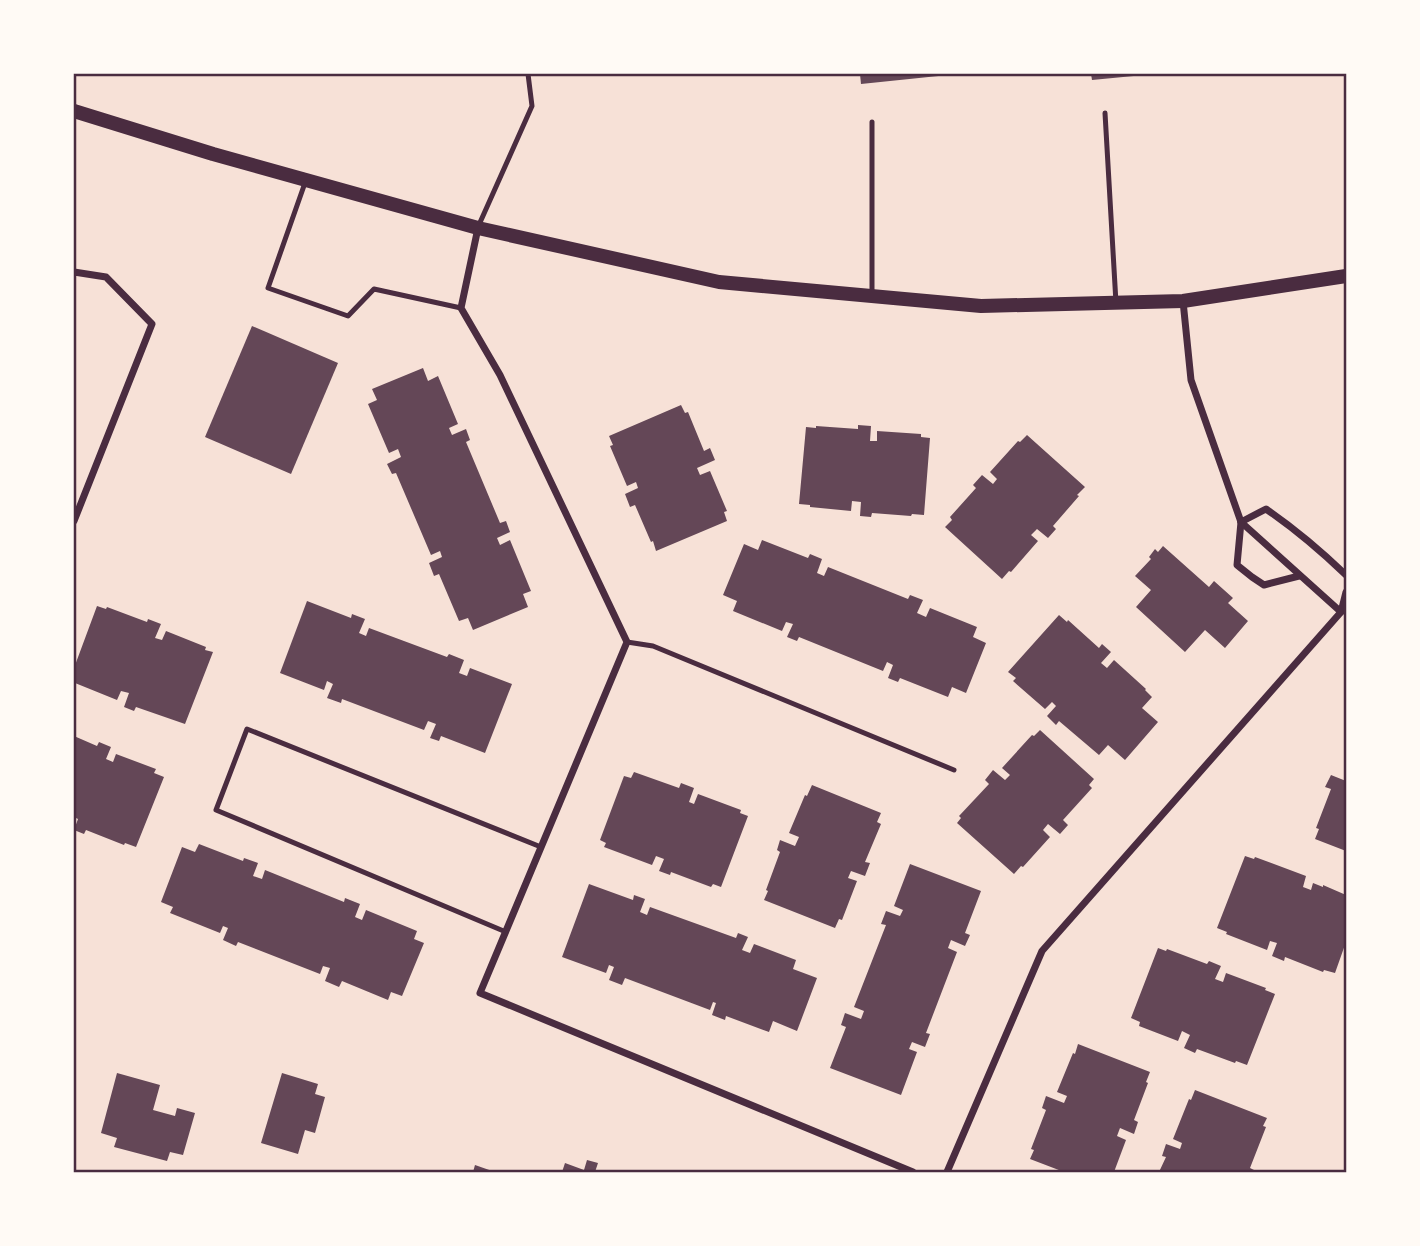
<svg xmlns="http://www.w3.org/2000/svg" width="1420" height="1246" font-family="Signika,sans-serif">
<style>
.building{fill:#644757}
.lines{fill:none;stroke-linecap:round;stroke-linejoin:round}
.service{stroke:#4a2c40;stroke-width:5}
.minor{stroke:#4a2c40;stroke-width:7}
.secondary{stroke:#4a2c40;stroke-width:14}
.neatline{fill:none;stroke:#4a2c40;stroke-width:2.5}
</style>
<rect width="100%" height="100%" fill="#f7e1d7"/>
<g class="building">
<path d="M860,74H948V75L861,84Z"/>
<path d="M1091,74H1144V75L1092,80Z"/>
<path d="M252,326L338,363L291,474L205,437Z"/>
<path d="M423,368L428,381L438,376L458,424L449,428L452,435L466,429L470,440L466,442L500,523L506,521L510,532L497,538L500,545L510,540L531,591L523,594L528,607L473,630L468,618L459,621L439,574L434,576L429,563L442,557L440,551L431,555L396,473L392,474L387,464L401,457L398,449L389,453L368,404L377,400L372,389Z"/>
<path d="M681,405L685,413L688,412L704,451L710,448L715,460L697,468L700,475L710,471L727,511L724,512L727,521L656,551L653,541L651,542L635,505L630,507L625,494L638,488L636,482L627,486L610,446L613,445L609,436Z"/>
<path d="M858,425L871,426L870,441H877V431L921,434V437L930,438L924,515L912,514L911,516L872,513L871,517L860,516L861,502L852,501L851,511L810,507V505L799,504L806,427L816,428V426L858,429Z"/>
<path d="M1027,435L1085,487L1077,495L1079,496L1053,526L1056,529L1048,538L1037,529L1031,535L1038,541L1011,572L1009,571L1002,579L945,527L952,520L950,517L976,488L973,485L982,475L993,484L997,479L990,472L1018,441L1020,442Z"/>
<path d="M762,540L808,558L810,554L822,559L817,573L824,576L828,567L908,599L910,595L923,600L917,613L926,617L930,608L977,627L973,637L986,643L966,693L952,687L948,697L900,678L898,682L888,678L893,665L887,662L883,671L799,637L797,641L787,637L793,624L786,622L782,631L733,611L737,601L723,595L744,544L758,550Z"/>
<path d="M1163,546L1209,587L1214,581L1233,598L1228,603L1248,621L1225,648L1205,630L1185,652L1136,607L1151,590L1135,576L1151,559L1149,557L1155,549L1158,552Z"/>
<path d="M307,601L351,618L352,614L365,619L359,633L366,636L369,628L447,657L449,654L464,660L459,673L467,676L470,668L512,684L485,753L441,736L439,741L430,738L436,724L428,721L424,730L342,699L341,703L327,698L333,684L327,681L324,690L280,673Z"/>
<path d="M97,606L106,609L107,607L147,622L148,619L161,624L155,638L162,640L166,631L206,647L205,650L213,652L185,724L136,707L134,711L124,707L129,693L121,691L117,700L75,683L76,680L74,679V668Z"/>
<path d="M1059,615L1067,622L1068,620L1099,648L1102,644L1111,652L1101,663L1107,668L1114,660L1146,689L1145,690L1152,697L1142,708L1158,722L1125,760L1108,745L1099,755L1059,721L1056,725L1047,716L1056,706L1052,702L1045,709L1013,681L1016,678L1008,672Z"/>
<path d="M1040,730L1094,779L1089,785L1092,788L1063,820L1068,825L1060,834L1048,824L1043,830L1050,837L1023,867L1021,866L1014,874L957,823L961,818L959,816L989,784L985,780L993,770L1005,780L1010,775L1002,768L1032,735L1034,736Z"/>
<path d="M74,736L97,746L99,742L111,747L106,759L113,762L116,754L156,769L154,773L164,777L136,847L125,843L124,845L86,830L84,834L74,830L78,819L74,817Z"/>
<path d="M634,772L679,788L681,783L694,788L689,802L694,804L698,794L741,810L740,813L748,816L721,887L713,884L711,887L671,872L670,875L659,871L664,859L656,856L652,865L604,847L606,843L600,840L624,776L631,778Z"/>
<path d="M1331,775L1346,781V851L1315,839L1319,829L1316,828L1331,789L1325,787Z"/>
<path d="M812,785L881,813L877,822L881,824L865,862L870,863L865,876L851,871L848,878L857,881L842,920L839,919L835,928L764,900L768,891L766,890L780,852L777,850L780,840L795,846L799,837L789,833L805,795L807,796Z"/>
<path d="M199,844L243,861L244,858L258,863L253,876L262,879L265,870L344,902L345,898L360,904L355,917L362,920L366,910L417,931L414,939L424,943L402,996L391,992L388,1000L342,981L339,987L325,981L330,968L323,966L320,974L238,942L236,946L223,940L228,928L223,926L220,933L170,913L173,907L161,902L182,847L195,852Z"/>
<path d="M1245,856L1254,859L1255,857L1306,876L1303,887L1311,890L1313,883L1323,887V885L1346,895V942L1335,973L1324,970L1323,972L1285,957L1284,961L1272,956L1277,943L1270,941L1267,950L1226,934L1227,932L1217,928Z"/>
<path d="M910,864L981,891L965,933L970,935L965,946L951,940L948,948L957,952L926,1033L930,1034L925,1047L912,1042L909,1049L917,1052L901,1095L830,1068L846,1027L841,1025L845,1013L861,1019L864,1011L854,1007L886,925L881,924L886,911L900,916L903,910L894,906Z"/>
<path d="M589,884L633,900L634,895L645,899L640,912L647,915L650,907L736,938L738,933L748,937L742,950L750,953L754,944L796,960L793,969L817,978L797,1031L773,1021L769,1032L726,1016L725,1020L712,1015L716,1003L713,1002L710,1010L625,978L622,985L609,980L614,967L609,965L606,973L562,957Z"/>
<path d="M1158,948L1166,951L1167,949L1207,964L1209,961L1221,966L1215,979L1223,982L1226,973L1266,988L1265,990L1275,994L1247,1065L1236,1061L1235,1063L1197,1049L1195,1053L1184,1048L1190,1035L1182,1031L1178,1041L1139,1026L1140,1022L1131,1018Z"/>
<path d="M1078,1044L1150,1072L1146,1082L1148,1083L1134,1120L1138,1122L1134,1134L1120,1128L1117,1136L1126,1140L1114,1172H1064L1030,1159L1034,1150L1031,1149L1046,1110L1042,1108L1046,1096L1064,1103L1067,1096L1057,1092L1073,1053L1075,1054Z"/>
<path d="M117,1073L160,1085L153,1110L175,1116L177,1108L195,1113L183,1155L170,1152L167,1161L114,1147L117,1138L101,1133Z"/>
<path d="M282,1073L318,1084L315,1094L325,1097L315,1133L305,1130L298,1154L261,1143Z"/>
<path d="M1195,1090L1267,1118L1263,1126L1266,1127L1250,1168L1254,1170L1253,1172H1159L1166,1157L1162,1156L1166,1144L1180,1149L1182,1143L1173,1139L1189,1099L1191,1100Z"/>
<path d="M587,1160L598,1163L595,1172H562L565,1163L584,1170Z"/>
<path d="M475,1165L495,1172H473Z"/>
</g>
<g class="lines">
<g class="service">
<path d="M1105,113L1116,303"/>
<path d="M306,180L268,288L348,316L374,289L461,308"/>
<path d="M478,227L532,106L528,74"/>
<path d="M872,296V122"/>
<path d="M627,642L653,646L954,770"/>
<path d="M506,932L216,810L247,729L541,847"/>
</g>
<g class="minor">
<path d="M478,228L461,308L500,375L627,642L480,993L913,1172"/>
<path d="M74,272L106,277L152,324L74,521"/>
<path d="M1183,301L1191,380L1241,522L1341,612"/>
<path d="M1241,522L1266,509C1295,529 1321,551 1346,575"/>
<path d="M1241,522L1237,565L1252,577L1264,585L1299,576"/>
<path d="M947,1172L1042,951L1341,612L1346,592"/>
</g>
<path class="secondary" d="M74,111L213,154L478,228L719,282L981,306L1183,301L1346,276"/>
</g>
<rect width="1420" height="1246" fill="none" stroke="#fffaf5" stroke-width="150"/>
<rect x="75" y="75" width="1270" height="1096" class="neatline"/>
</svg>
